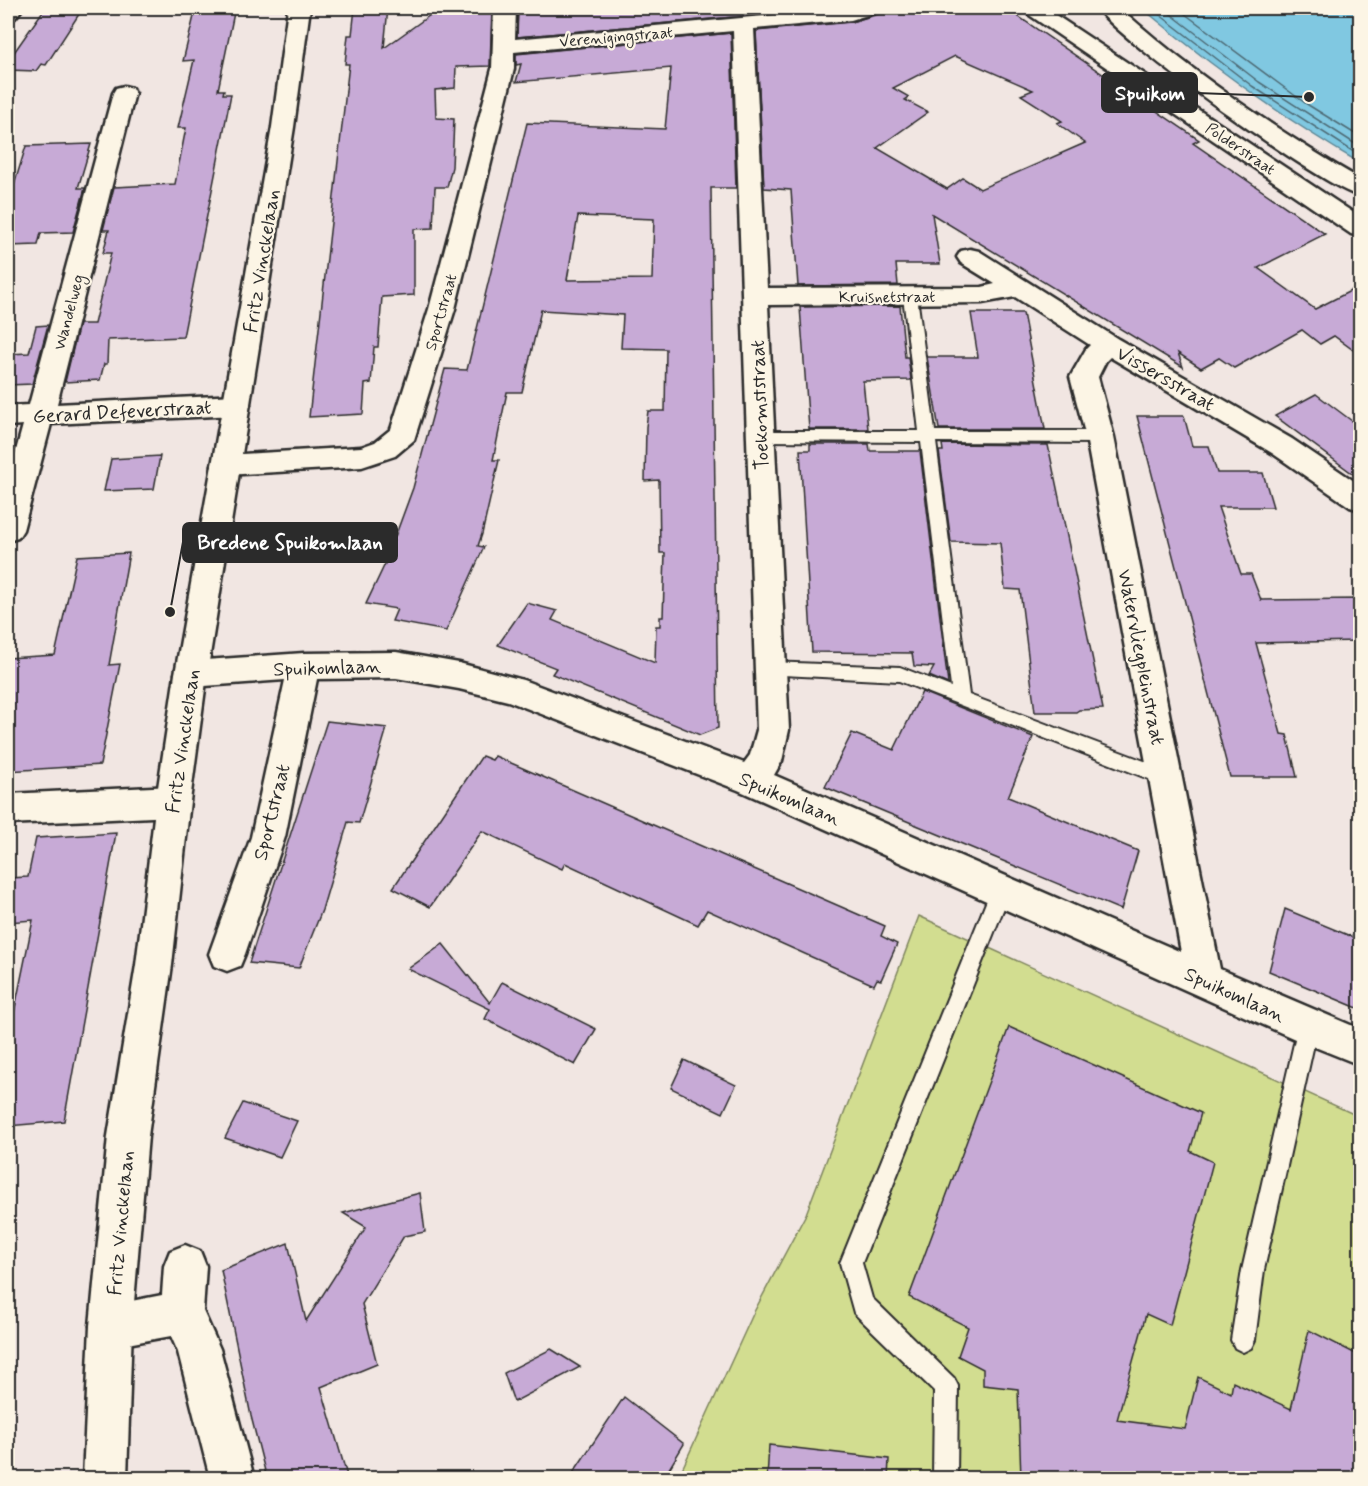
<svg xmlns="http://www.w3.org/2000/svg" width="1368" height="1486" font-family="Mynerve,sans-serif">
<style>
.green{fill:#d2dd90;stroke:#7e845e;stroke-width:1.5}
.water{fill:#80c8e1;stroke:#5e8998;stroke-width:1.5}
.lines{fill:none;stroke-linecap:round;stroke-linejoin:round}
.shore{stroke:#4d6a74;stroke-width:1.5}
.building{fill:#c7aad6;stroke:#2b2b2b;stroke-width:1.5;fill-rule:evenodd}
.lane-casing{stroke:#2b2b2b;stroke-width:4}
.street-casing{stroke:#2b2b2b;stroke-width:5}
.secondary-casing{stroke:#2b2b2b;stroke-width:5}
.lane{fill:#fcf5e5;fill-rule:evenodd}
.street{fill:#fcf5e5;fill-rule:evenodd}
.secondary{fill:#fcf5e5;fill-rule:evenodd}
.labels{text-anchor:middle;stroke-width:4.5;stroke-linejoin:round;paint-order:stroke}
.far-street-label{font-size:16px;fill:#2b2b2b;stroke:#fcf5e5}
.street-label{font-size:20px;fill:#2b2b2b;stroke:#fcf5e5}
.leader{fill:none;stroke:#2b2b2b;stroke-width:2}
.callout-dot{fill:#2b2b2b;stroke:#fcf5e5;stroke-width:2}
.callout{fill:#2b2b2b;stroke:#2b2b2b;stroke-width:2}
.callout-label{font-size:21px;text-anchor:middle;font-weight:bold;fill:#fff}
</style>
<rect width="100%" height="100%" fill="#f1e6e2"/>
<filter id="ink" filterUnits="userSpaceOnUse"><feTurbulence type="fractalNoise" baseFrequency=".0167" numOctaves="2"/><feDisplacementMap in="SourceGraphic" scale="12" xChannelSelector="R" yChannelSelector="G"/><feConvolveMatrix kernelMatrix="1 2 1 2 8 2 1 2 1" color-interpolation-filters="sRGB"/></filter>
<g filter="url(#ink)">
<path class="green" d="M919,916L1360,1117V1478H678L754,1312L806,1214Z"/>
<path class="water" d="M1142,8H1360V163C1283,118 1210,65 1142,8Z"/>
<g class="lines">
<g class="shore">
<path d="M1151,8L1252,86L1360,156"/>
<path d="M1163,8L1259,82L1360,147"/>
<path d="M1177,8L1305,103L1360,137"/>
</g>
</g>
<g class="building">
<path d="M45,8H83L46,65L41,64L36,71L8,70V61Z"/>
<path d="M196,8H235L218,90H224L223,94H231L183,337L108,340L107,364H104L100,380L65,382L79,324H94L111,253H103L109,230H103L114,187L175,184L186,128H178L194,60L183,61Z"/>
<path d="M355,8H388L384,48L440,8H492L490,66L456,67L455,88L435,90L436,118L454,119L452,167L447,187H435L433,228L414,229V295L382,297L378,347H374L371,383L365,384L363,414L309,417L349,64H345L348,35H352Z"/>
<path d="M518,8H831L517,37Z"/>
<path d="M882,8H1006L1199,140L1193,143L1325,234L1258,268L1315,309L1360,286V355L1334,336L1320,344L1302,330L1234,368L1219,358L1201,368L1178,353L1183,367L932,214L940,264H896L898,285L798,286L791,190L764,188L756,31L851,22L878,14ZM955,56L1033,90L1021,95L1062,121L1057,123L1085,143L980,189L963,178L947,189L877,148L928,112L905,100L909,97L893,88Z"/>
<path d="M731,33L736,188H711L718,728L700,735L552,674L556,668L498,645L527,603L557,611L552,620L655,663L656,626H660V617H663L665,553H660L659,480L645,481L646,427L648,411H665L666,349L621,348L623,315L541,310L522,392H507L493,460H499L482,534L478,546L484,547L446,631L392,621L397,609L366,604L385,564L413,488L445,369L467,370L527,123L665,129L671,68L516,82L521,64L516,65V54ZM578,216L654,219L652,279L567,280Z"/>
<path d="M91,144L78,188H85L73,232L41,233L38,245L8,246V205L26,146Z"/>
<path d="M900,306L905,357H908L911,380L863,381L868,429H809L800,307Z"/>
<path d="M971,313H1023L1045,429H939L927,357H978Z"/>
<path d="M48,325L32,384L8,385V354L29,353L36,326Z"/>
<path d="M1316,394L1360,427V479L1275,416Z"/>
<path d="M1137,416H1184L1192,446H1209L1217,473H1263L1273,507H1218L1241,574H1251L1261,600L1360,599V641L1256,643L1281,734L1287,735L1297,777H1230Z"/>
<path d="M810,444H869L870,451H920L948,684L929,676L934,667L914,666L912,653L812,652L800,450H810Z"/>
<path d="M942,444L1048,445L1103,709L1079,710L1076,712H1035L1020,590L1005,589L1000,543L951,542L939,451H943Z"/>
<path d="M160,456L154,489L104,491L111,459Z"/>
<path d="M129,553L109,665L120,664L100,765L8,771V658L55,655L77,556Z"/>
<path d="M922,692L1033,737L1008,797L1138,851L1121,910L825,787L852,733L894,750Z"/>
<path d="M327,721L387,728L359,823L348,822L322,910L299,968L249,963Z"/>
<path d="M482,756L492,760L495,756L885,926L881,936L897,944L881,980L877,979L874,985L707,910L698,925L565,863L562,869L482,831L430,907L393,888Z"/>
<path d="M116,833L64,1121L8,1126V1013H14L33,920L8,922V878L28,877L36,838Z"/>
<path d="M1285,909L1360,940V1009L1269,971Z"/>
<path d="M443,944L490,1003L502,982L596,1029L575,1065L485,1019L490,1009L408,969Z"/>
<path d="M1009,1027L1201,1113L1190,1151L1213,1162L1170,1325L1146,1314L1117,1420L1185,1429L1198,1377L1231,1393L1233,1382L1291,1409L1309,1330L1360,1356V1479H1021L1018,1389L983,1385V1369L958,1356L968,1327L909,1297Z"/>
<path d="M684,1060L736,1085L723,1113L671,1088Z"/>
<path d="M243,1103L297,1121L280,1157L225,1138Z"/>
<path d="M420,1193L425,1232L404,1236L362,1304L377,1364L321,1387L348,1479H267L251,1416L221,1270L288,1243L306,1321L366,1227L343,1213Z"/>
<path d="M551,1349L580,1367L514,1402L504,1373Z"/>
<path d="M624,1397L684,1444L663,1479H569Z"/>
<path d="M769,1445L889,1459L888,1479H767Z"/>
</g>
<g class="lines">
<defs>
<g id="lane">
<path d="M910,291L917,296L935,431H1100L1105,433L1108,437L1105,441L1100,443L936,442L969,695L1171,771L1174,777L1171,783L1165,785L1159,783L899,681L763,674L760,669L763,664L769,662L900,667L951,687L921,442L759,441L754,440L751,436L754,432L759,431H919L903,296Z"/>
<path d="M1001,881L1008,884L1011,890L862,1263L872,1298L954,1378L958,1386L957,1478H933L934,1391L854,1313L840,1263L991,890L994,884Z"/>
<path d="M1308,1016L1315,1019L1318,1026L1264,1270L1255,1340L1251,1348L1243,1352L1235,1348L1231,1340L1242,1270L1298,1026L1301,1019Z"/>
</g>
<g id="street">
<path d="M8,8H23L15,18L8,20Z"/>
<path d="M494,8H516L515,39L850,8H880L877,12L851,20L754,29L767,288L982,287L995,284L961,263L957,257L961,251L970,249L979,251L1118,339L1292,439L1360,485V510L1350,507L1272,453L1110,357L1106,361L1098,377L1114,437L1220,969L1360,1029V1065L1295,1039L738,790L508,701L459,689L396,678L317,679L285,837L245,954L240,966L227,971L214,966L209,954L251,837L285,680L191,687L180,683L175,674L180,665L191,661L304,653L396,652L459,663L523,680L744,763L750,755L757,730L733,31L514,52V69L455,309L414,440L395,456L362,467L226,475L216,472L212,465L216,458L226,455L361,447L375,442L391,429L429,309L492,69ZM1015,297L1090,345L1086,349L1070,377L1086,437L1181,952L774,775L782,761L789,730L768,305L982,303Z"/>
<path d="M1097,8H1120C1192,73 1276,130 1360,179V196C1325,189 1119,40 1097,8Z"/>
<path d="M124,86L132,88L135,93L57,404L236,395L246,398L250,405L246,412L236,415L51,424L23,530L18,538L8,541V480L23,425L8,426V406L29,405L113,93L116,88Z"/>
<path d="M173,786L185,791L190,801L185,811L173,816L8,824V794Z"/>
<path d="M185,1245L200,1251L206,1266L203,1311L220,1349L254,1478H210L178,1352L171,1336L111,1347L96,1341L90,1326L96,1311L111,1305L162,1295L164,1266L170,1251Z"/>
</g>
<g id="secondary">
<path d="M288,8H310L294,127L207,674L190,801L172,965L148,1136L132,1326L127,1478H83L90,1326L108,1136L136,965L156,801L175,674L272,127Z"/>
<path d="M1021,8H1045L1360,217V236L1351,234L1025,12Z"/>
</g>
</defs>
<use href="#lane" class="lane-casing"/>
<use href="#street" class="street-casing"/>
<use href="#secondary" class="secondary-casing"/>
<use href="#lane" class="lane"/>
<use href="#street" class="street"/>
<use href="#secondary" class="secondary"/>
</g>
</g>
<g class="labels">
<g class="far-street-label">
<text transform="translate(616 36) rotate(-5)" y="6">Verenigingstraat</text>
<text transform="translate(1241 148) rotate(34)" y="6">Polderstraat</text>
<text x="887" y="302">Kruisnetstraat</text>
<text transform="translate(68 312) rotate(-75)" y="6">Wandelweg</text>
<text transform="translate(440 312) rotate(-74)" y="6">Sportstraat</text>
</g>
<g class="street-label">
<text transform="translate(261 261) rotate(-81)" y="7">Fritz Vinckelaan</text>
<text transform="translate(1166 378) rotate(30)" y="7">Vissersstraat</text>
<text transform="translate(759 405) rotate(-92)" y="7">Toekomststraat</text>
<text transform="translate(122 411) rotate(-3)" y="7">Gerard Defeverstraat</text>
<text transform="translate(1142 657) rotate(79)" y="7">Watervliegpleinstraat</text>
<text transform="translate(327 667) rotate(-2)" y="7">Spuikomlaan</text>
<text transform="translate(182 741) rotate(-82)" y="7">Fritz Vinckelaan</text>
<text transform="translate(790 798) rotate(23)" y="7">Spuikomlaan</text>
<text transform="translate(271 812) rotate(-76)" y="7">Sportstraat</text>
<text transform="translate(1235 994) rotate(24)" y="7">Spuikomlaan</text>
<text transform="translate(120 1223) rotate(-85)" y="7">Fritz Vinckelaan</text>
</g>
</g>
<path class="leader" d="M1309 97L1197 93M170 612L183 542"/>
<g class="callout-dot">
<circle cx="1309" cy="97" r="6"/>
<circle cx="170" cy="612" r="6"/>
</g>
<g class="callout">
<rect x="1102" y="73" width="95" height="39" rx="6"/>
<rect x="183" y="523" width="214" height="39" rx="6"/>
</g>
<g class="callout-label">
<text x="1150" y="100">Spuikom</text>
<text x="290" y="549">Bredene Spuikomlaan</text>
</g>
<rect width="1368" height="1486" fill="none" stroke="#fcf5e5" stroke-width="30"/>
<rect x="15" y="15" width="1338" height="1456" fill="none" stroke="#2b2b2b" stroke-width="2" filter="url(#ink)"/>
</svg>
